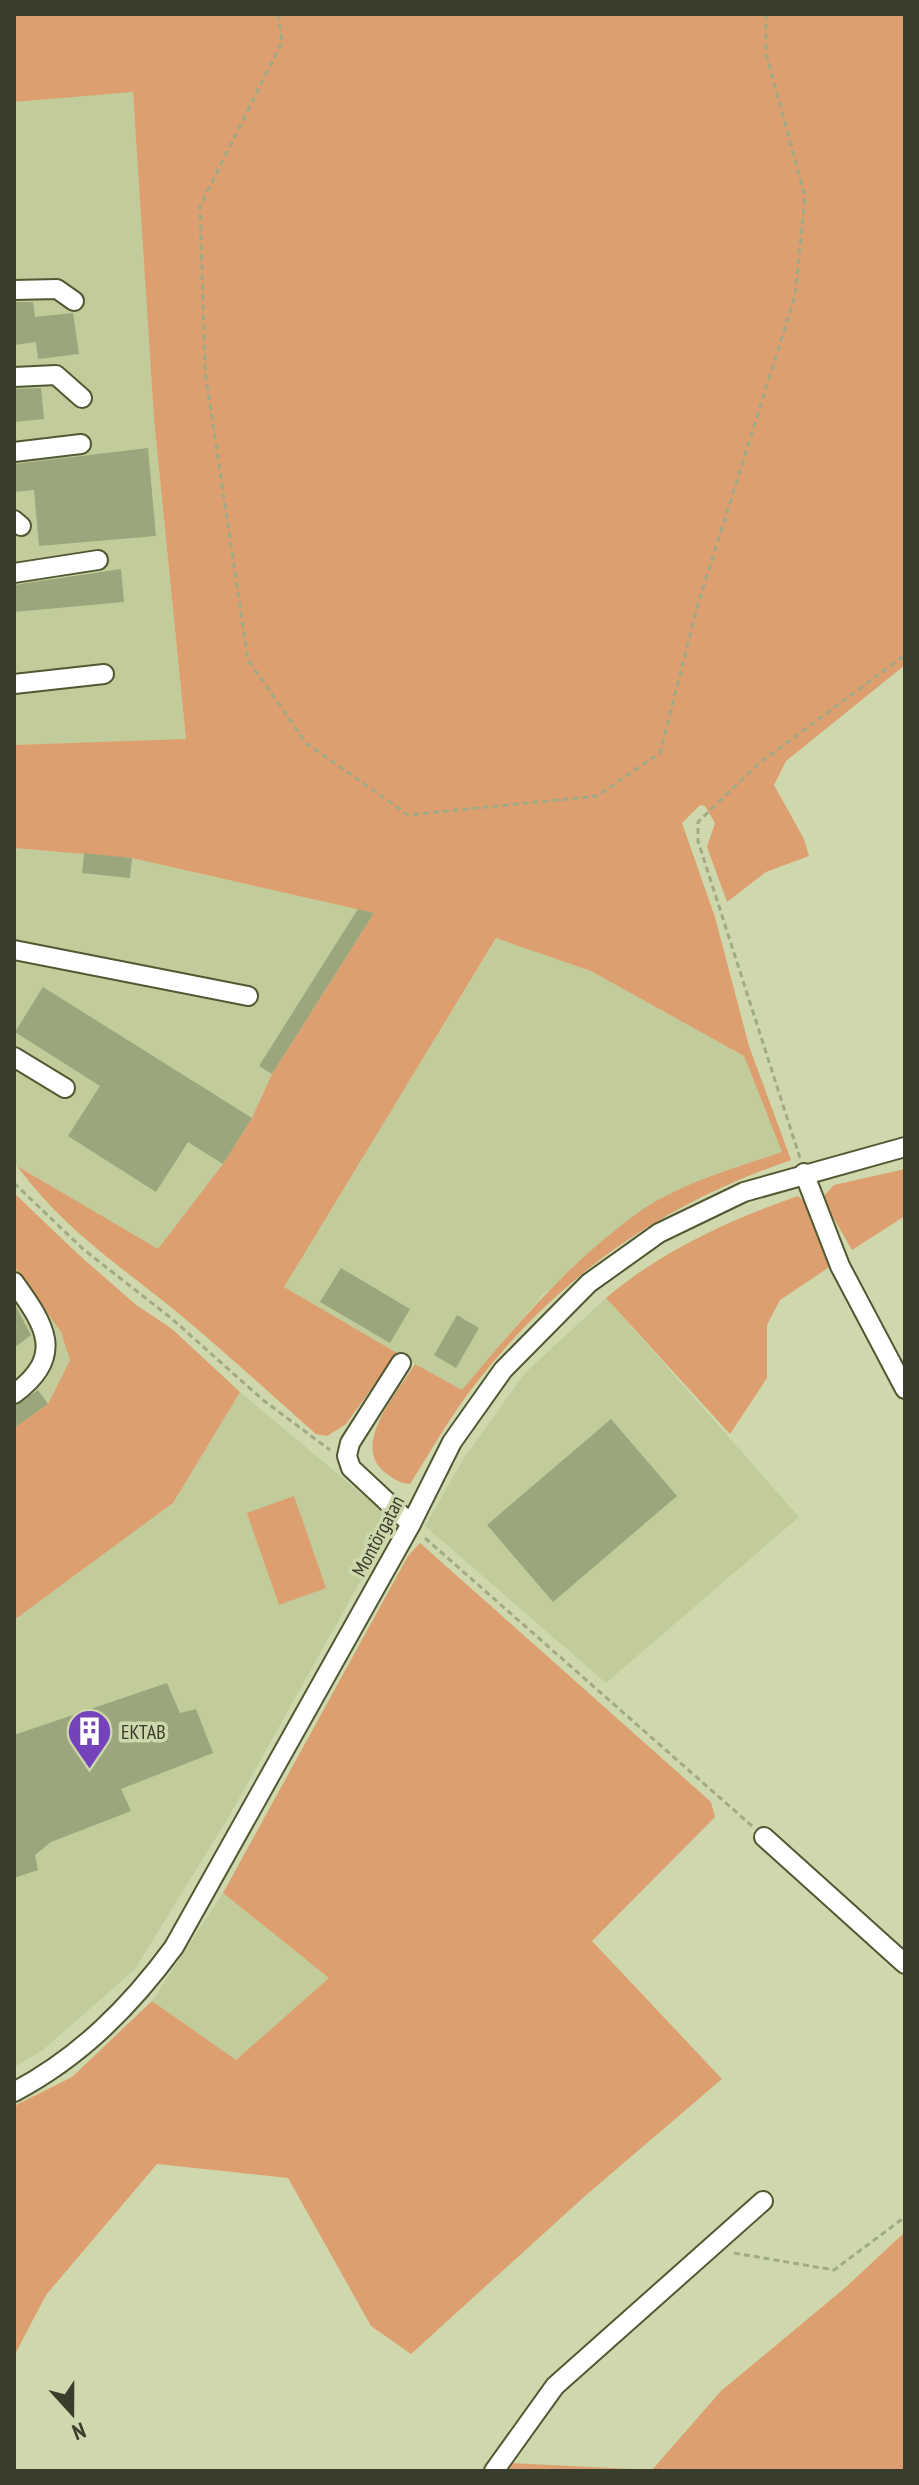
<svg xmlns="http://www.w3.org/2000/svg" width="919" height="2485" font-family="'PT Sans Narrow',sans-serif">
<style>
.built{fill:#c1cc9a}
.green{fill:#dd9f6f}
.building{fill:#9ca67c}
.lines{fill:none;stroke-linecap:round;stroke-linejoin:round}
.minor-casing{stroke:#515932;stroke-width:22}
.path{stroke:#a1a985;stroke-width:3;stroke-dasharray:6 4;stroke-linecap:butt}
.minor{stroke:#fff;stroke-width:18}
.labels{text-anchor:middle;stroke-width:7;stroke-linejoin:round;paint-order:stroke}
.street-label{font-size:20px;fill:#393d2b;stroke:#ced8ac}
.poi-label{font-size:20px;fill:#393d2b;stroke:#ced8ac;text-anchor:start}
</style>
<rect width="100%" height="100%" fill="#ced8ac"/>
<g class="built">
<path d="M133,91L154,419L186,740L14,745V102Z"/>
<path d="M14,848L132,858L374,913L272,1074L252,1118L223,1164L158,1250L14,1164Z"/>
<path d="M497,937L591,971L744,1056L782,1152L709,1176L543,1294L462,1391L283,1287Z"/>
<path d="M14,1266L61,1332L70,1360L48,1404L14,1428Z"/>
<path d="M606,1298L799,1517L606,1683L425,1526L464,1458L525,1373Z"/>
<path d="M240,1392L394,1521L231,1813L135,1969L43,2050L14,2067V1620L173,1503Z"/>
<path d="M223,1893L329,1978L236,2060L152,2001Z"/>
</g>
<g class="green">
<path d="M14,14H905V665L786,761L774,785L804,839L809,856L766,872L727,902L707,847L715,823L705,806L700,805L682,823L715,917L749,1046L791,1160C658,1206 556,1278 470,1391C448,1420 430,1453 410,1484C400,1483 395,1480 387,1474C348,1447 398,1392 415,1364L462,1390C515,1327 567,1264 635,1215C677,1184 732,1169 782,1152L744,1056L591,971L496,938L284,1287L397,1353L346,1424L327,1436L316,1434C272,1395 228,1355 183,1317C121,1266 66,1232 17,1166L158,1249L223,1164L252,1118L272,1074L374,913L132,858L14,848V745L186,739L154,419L133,92L14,102Z"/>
<path d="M905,1169V1216L852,1250L822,1198L834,1185Z"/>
<path d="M14,1193L79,1255L135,1304L172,1329L240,1392L173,1503L14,1620V1428L48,1404L70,1360L61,1332L14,1266Z"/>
<path d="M798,1196L808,1205L831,1266L780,1300L767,1325V1378L730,1434L606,1298C663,1250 729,1220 798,1196Z"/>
<path d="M294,1496L326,1588L279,1605L247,1513Z"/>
<path d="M420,1543L711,1802L715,1817L592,1941L722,2079L585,2196L411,2354L371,2326L288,2178L157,2164L46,2295L14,2356V2106L72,2077L152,2001L236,2060L329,1978L223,1893L408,1556Z"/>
<path d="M905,2232V2471H507L510,2463L652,2470L721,2391L846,2287Z"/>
</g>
<g class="building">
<path d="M14,302H33L35,317L73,313L79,354L38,359L36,342L14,345Z"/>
<path d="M41,388L44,419L14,422V389Z"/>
<path d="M148,448L156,536L39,546L34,490L14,492V464Z"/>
<path d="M121,569L124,602L14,612V585Z"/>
<path d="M84,853L132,858L130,878L82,873Z"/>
<path d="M358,909L374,913L272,1074L259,1066Z"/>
<path d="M43,987L252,1118L223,1164L188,1142L156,1192L68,1136L100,1086L15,1032Z"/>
<path d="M341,1268L410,1309L390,1343L320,1302Z"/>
<path d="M14,1303L31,1335L14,1348Z"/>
<path d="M457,1315L479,1328L456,1368L434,1355Z"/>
<path d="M38,1390L48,1404L14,1428V1407Z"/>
<path d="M611,1419L677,1496L553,1602L487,1525Z"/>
<path d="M167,1683L180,1713L196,1709L213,1753L121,1789L131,1811L51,1842L35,1855L38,1870L14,1878V1735Z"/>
</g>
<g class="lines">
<defs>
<g id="minor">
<path d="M14,290L57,289L74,301"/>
<path d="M14,377L56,375L82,398"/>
<path d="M14,452L81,444"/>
<path d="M14,520L21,526"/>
<path d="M14,573L98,560"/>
<path d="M14,684L104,674"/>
<path d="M14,950L248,996"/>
<path d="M14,1057L65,1088"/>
<path d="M804,1173L840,1266L905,1389"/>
<path d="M14,1282C45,1325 66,1356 14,1394"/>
<path d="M401,1363L350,1443L347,1456L351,1468L411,1524"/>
<path d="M764,1837L905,1964"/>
<path d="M14,2092C80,2057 130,2007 174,1947L411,1524L452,1442L503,1370L589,1283L659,1233L744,1192L905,1147"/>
<path d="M494,2471L555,2386L763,2201"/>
</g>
</defs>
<use href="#minor" class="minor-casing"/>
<g class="path">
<path d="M278,14L282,42L200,206L205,371L248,660L306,743L408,815L597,796L660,753L698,604L795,296L805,197L766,53V14"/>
<path d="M800,1158L698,841V822L758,764L905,655"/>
<path d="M14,1183L83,1249L171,1318L263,1400L330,1450"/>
<path d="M425,1538L752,1826"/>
<path d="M734,2253L834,2270L905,2217"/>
</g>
<use href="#minor" class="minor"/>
</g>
<defs>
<symbol id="building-pin" viewBox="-11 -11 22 30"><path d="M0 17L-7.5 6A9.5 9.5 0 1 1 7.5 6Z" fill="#7443bb" stroke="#ced8ac"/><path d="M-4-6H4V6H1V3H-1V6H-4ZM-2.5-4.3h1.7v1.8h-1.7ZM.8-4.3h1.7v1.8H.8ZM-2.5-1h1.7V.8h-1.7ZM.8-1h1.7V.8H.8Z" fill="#fff"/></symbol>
</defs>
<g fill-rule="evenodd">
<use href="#building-pin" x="64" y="1706" width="51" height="69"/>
</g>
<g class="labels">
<g class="street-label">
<text transform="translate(378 1536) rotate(-62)" y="7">Montörgatan</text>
</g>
<g class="poi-label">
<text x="121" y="1739">EKTAB</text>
</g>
</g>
<rect width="919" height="2485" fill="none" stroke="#393d2b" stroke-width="32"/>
<g transform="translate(72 2413) rotate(159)" stroke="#ced8ac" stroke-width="6" paint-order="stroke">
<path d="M0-6L14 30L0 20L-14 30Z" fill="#393d2b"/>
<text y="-12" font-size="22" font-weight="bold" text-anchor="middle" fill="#393d2b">N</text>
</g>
</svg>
